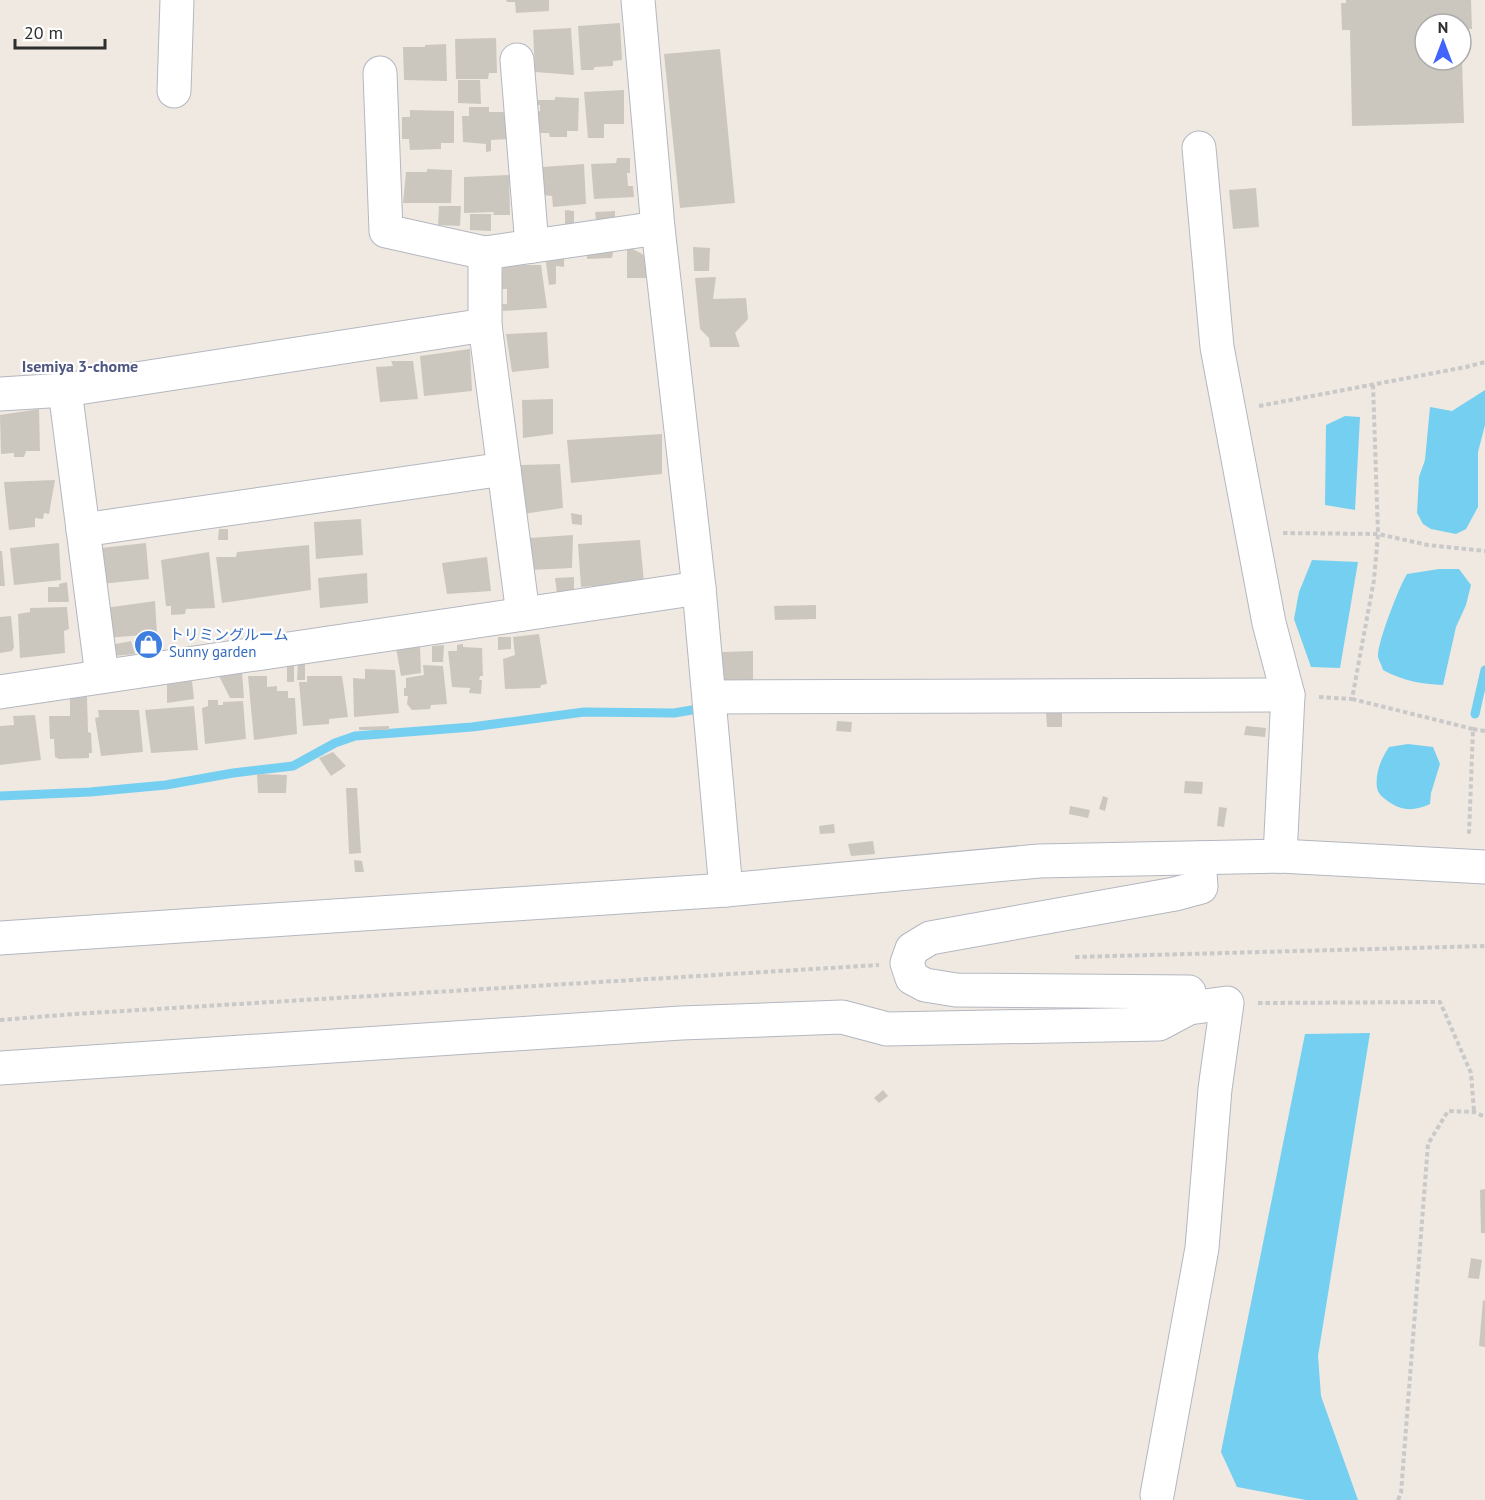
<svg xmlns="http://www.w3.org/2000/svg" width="1485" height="1500" font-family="'PT Sans','Noto Sans JP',sans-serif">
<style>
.water{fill:#75cff0}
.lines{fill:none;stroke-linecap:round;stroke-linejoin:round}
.stream{stroke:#75cff0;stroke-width:9}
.building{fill:#cbc7bf}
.minor-casing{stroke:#b4b7c1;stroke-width:35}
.path{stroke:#c9c9c9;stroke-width:4;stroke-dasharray:4.5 3;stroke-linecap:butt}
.minor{stroke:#fff;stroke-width:33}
.labels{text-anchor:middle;stroke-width:4.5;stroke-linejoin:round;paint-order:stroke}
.shop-label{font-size:15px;fill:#366cbe;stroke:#fff;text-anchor:start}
.neighbourhood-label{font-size:16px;font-weight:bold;fill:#4d5680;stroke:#fff}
</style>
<rect width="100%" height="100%" fill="#efe9e1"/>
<g class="water">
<path d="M1485,390V425L1478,452V507L1466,529L1456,534L1431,529L1423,524L1417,513L1419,477L1425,460L1430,407L1452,411Z"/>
<path d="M1345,416L1360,417L1355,510L1325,505L1326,425Z"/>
<path d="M1312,560L1358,562L1340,668L1311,667L1294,619L1299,592Z"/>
<path d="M1439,569H1459L1471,585L1466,605L1456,627L1443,685C1421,684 1403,681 1383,670C1382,666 1379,661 1378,657C1377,643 1399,587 1407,574Z"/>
<path d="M1408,744L1433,747L1440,764L1431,793L1430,804C1413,812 1400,811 1385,799C1381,796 1378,793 1377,788C1375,773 1381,759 1389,747Z"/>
<path d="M1370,1033L1318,1356L1321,1396L1358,1500H1306L1237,1487L1221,1452L1305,1034Z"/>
</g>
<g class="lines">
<g class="stream">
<path d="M1475,714L1485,670"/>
<path d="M0,796L90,792L166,785L233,773L293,766L335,743L355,736L472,727L584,712L674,713L692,710"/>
</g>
</g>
<g class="building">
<path d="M506,0H549V11L516,13L515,2H507Z"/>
<path d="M1346,0H1471L1472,29H1461V24H1425V60H1462L1464,123L1352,126L1350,30H1342L1341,3H1346Z"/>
<path d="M620,23L622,60L613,61V66L595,67L593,70H581L578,26Z"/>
<path d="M571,28L574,75L535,72L533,30Z"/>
<path d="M496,38L497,73H489L488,79H456L455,39Z"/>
<path d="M446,44L447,81L404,80L403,47H425V45Z"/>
<path d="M720,49L735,203L680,208L664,54Z"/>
<path d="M458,80H480L481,104L458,103Z"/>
<path d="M624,90V124H604V138H588L584,92Z"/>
<path d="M555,97L579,98L578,131H567V137H550L549,133H538L537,112L540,111V105H536L535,100H555Z"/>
<path d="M469,107H489V112H510L511,139L491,140V151L486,152V144L463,142L462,116H469Z"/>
<path d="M410,110L454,111V143H441V149L410,150L409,139H402V117H410Z"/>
<path d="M617,158H630V173H627L628,186H633L634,197L594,199L591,164L616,163Z"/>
<path d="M584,164L586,204L553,207L552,196L543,195V167Z"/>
<path d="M427,169L452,170L451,203H403L406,172H427Z"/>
<path d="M509,175L510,215H493L494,212L464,213V177Z"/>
<path d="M1256,188L1259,227L1233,229L1229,190Z"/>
<path d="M439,206H461L460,226L438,225Z"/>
<path d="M565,210L574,211V225H565Z"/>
<path d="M615,211V218L596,220L595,212Z"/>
<path d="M470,214H491V231L470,230Z"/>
<path d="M627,246L648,257L646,278H627Z"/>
<path d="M614,247L612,258L587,259V249Z"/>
<path d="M693,247L710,248L709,271H694Z"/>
<path d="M564,253V267L556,266V284L549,285L545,255Z"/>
<path d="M503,265H541L547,308L503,311L502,304H507V289H501Z"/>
<path d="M716,277L713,299L746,298L748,319L735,333L740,347H710L709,338L700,329L695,278Z"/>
<path d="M547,332L549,368L512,372L506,334Z"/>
<path d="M470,349L472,391L424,396L420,356Z"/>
<path d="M391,361H413L418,399L380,402L376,367L393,366Z"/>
<path d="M553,399V434L523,438L522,400Z"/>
<path d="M39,409L40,451H26L24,457H14V453L1,454L0,415Z"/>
<path d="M662,434V474L571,483L567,440Z"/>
<path d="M560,464L563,508L523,514L521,465Z"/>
<path d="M55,480L49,514L44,513L43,519L35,518V527L9,530L4,482Z"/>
<path d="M571,513L582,515V525L572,524Z"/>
<path d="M361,519L363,555L316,559L314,522Z"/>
<path d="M219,529H228V540H218Z"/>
<path d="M573,535L572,568L530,570L529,538Z"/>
<path d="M640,540L644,582L581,587L578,544Z"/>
<path d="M59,543L61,580L14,585L10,548Z"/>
<path d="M146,543L149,579L101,584V548Z"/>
<path d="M309,545L311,590L222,603L216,557H236L237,552Z"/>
<path d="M0,551H2L5,586H0Z"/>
<path d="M209,552L215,608L186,609L185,614L171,615V606H166L161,560Z"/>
<path d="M487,557L491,591L447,594L442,563Z"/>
<path d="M367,573L368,603L320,608L318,578Z"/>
<path d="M574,577V593L557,594L555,578Z"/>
<path d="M67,582L69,602H48V587H59V584Z"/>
<path d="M155,601L157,634L105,638L98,609Z"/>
<path d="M816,605V619L775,620L774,606Z"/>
<path d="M67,607L69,629L64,631L65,653L20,658L18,614L30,612V608Z"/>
<path d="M11,616L14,647L12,651L0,653V617Z"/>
<path d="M539,634L547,684L541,685L540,688L505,689L503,659L515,655L513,637Z"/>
<path d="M159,637L160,649L141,650L139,638Z"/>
<path d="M498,637H511V649L498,650Z"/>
<path d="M131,641L135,654L113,656L111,645Z"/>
<path d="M463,644V647L482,648L483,676H480L479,680H482L481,694L469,693L470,688L452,687L448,651H457V645Z"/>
<path d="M444,645L443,662H432V646Z"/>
<path d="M420,647L421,673L401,676L396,648Z"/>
<path d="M753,651V682L723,683L722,652Z"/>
<path d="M298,661L305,662V680H297Z"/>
<rect x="287" y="664" width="7" height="18"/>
<path d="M423,665L443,666L447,704L431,705L430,709L412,710L407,704L408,696H404V688H406V678L424,675Z"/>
<path d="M365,669L395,670L399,713L354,717L353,678L365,679Z"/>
<path d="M242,673L244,698H230L219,676Z"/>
<path d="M248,676H267V687L277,686V691H288V698H295L297,734L254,740Z"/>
<path d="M307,676H342L348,717L329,719V724L303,726L299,682H307Z"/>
<path d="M192,681L194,699L167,703V684Z"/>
<path d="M87,697L88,732L91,733L92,753H89V758L59,759L55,757L54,739H50L49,716H70V698Z"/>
<path d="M208,700H218V705H223V702L243,701L246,739L205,744L202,708L208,706Z"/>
<path d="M194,706L198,750L151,753L145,710Z"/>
<path d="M98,710H139L143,752L101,756L95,718L99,717Z"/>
<path d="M1046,713H1062V727H1047Z"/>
<path d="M35,715L41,760L0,765V726L14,725L13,716Z"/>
<path d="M837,721L852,722L851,732L836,731Z"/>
<path d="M389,726V730H359V727Z"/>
<path d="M1246,726L1266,728L1265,737L1244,735Z"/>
<path d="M333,752L346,766L331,776L319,758Z"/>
<path d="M257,774L287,775L286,793H258Z"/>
<path d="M1185,781L1203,782L1202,794L1184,793Z"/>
<path d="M346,788H357L361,853L349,854Z"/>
<path d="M1103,796L1108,798L1105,811L1099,809Z"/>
<path d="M1070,806L1090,810L1088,818L1069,814Z"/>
<path d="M1219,807L1227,808L1224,827L1217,826Z"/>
<path d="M834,824L835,833L820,834L819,826Z"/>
<path d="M873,841L875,854L851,856L848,844Z"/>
<path d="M354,860L362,861L364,872H355Z"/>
<path d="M883,1090L888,1096L879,1103L874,1098Z"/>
<path d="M1485,1189V1233H1481L1480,1190Z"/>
<path d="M1471,1258L1482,1260L1479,1279L1468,1278Z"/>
<path d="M1483,1300L1485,1301V1347L1479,1346Z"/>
</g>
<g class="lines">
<defs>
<g id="minor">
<path d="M638,0L658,228L699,588L726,890"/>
<path d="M517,60L532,246"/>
<path d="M380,73L386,231L485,253"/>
<path d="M174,91L177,0"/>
<path d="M1199,148L1217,347L1269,623L1288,695L1280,856"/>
<path d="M65,390L102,676"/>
<path d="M0,394L65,390L485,325"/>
<path d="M83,530L504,469"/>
<path d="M523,614L485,325V253L658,228"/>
<path d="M0,692L699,588"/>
<path d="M710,697L1288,695"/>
<path d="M0,938L726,890L1039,861L1280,856L1485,867"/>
<path d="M1189,1008V992L956,990L925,985L912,978L907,963L912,949L930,938L1175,894L1201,887L1199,858"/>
<path d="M0,1068L681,1023L842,1017L887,1029L1159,1024L1189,1008L1227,1003L1215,1089L1202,1248L1157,1495"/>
</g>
</defs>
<use href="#minor" class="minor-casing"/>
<g class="path">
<path d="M1259,406L1466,367L1485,362"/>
<path d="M1283,533L1378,534L1428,545L1485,551"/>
<path d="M1319,697L1352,699L1374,580L1378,534L1373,384"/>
<path d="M1352,699L1473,729L1469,834"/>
<path d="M1473,729L1485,731"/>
<path d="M1075,957L1485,946"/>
<path d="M1258,1003L1440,1002L1471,1073L1474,1112"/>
<path d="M0,1020L74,1014L879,965"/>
<path d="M1398,1500L1401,1493L1428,1144L1448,1111L1474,1112L1485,1117"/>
</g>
<use href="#minor" class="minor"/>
</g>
<defs>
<symbol id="shop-disc" viewBox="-11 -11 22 22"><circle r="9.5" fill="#3f7fe0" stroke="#fff"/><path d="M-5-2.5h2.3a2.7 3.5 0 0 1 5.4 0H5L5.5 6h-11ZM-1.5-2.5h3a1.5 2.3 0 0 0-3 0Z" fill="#fff"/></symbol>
</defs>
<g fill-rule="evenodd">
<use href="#shop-disc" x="132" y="628" width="33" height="33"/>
</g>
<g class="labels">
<g class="shop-label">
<text x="169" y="640">トリミングルーム<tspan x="169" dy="17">Sunny garden</tspan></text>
</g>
<g class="neighbourhood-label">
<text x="80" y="372">Isemiya 3-chome</text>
</g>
</g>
<g transform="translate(1443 42)"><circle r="28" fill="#ffffff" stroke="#ababab" stroke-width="1.5"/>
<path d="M0-4.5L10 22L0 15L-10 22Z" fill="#4264fb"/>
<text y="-9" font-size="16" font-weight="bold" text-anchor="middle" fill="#2e2e2e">N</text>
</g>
<path d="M15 39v9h90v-9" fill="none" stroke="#2e2e2e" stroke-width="3"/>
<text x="24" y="39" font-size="18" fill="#2e2e2e" stroke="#ffffff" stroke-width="4.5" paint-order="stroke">20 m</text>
</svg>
